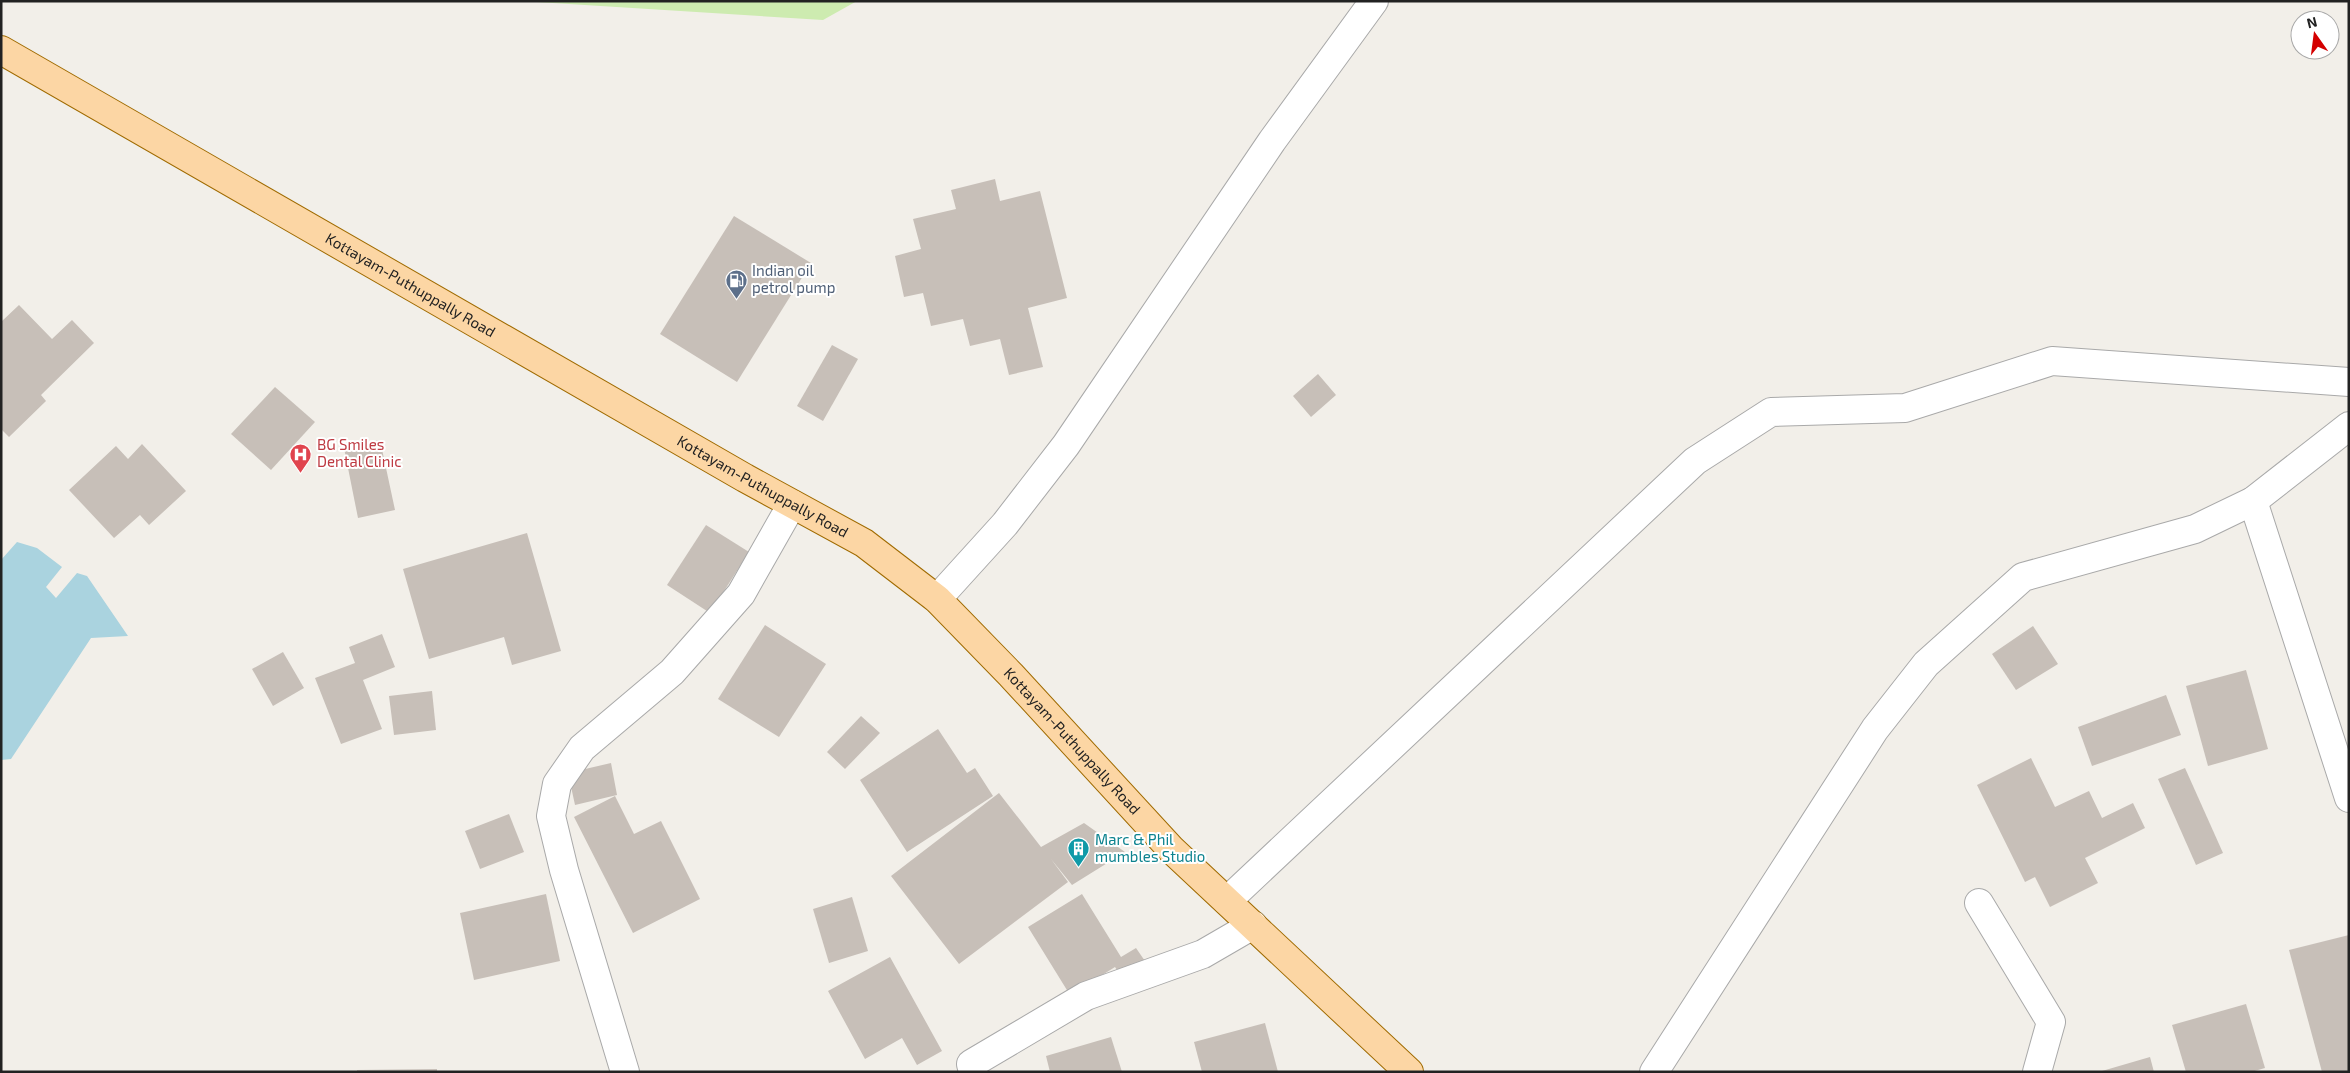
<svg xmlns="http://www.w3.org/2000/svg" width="2350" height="1073" font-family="'Exo 2',sans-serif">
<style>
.grass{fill:#cdebb0}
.water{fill:#aad3df}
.building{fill:#c7bfb8}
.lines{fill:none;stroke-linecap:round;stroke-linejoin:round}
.minor-casing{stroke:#a9a9a9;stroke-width:30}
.tertiary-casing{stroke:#a9a9a9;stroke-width:30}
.primary-casing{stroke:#a06b00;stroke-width:30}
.minor{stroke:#fff;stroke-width:28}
.tertiary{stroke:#fff;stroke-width:28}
.primary{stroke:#fcd6a4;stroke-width:28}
.labels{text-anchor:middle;stroke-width:4;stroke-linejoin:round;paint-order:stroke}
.service-label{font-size:15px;fill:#4e5e75;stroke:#fff;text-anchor:start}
.street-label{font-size:15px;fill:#222;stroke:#fff}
.health-label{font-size:15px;fill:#be3a42;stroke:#fff;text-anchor:start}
.culture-label{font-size:15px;fill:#0d838f;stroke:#fff;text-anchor:start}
</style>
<rect width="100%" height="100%" fill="#f2efe9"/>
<path class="grass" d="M521,1H857L823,20Z"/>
<path class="water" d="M17,542L37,548L62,567L46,587L56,598L77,573L87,576L128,636L91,638L11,759L1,760V560Z"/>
<g class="building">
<path d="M995,179L1000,201L1040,191L1067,298L1028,308L1043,367L1009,375L1000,339L970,346L963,319L931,326L923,293L904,297L895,256L921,249L913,219L956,209L951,190Z"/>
<path d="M734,216L811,263L737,382L660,334Z"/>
<path d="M19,305L52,339L72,320L94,343L41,395L46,401L9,437L1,429V322Z"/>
<path d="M832,345L858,359L823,421L797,406Z"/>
<path d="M1318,374L1336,395L1311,417L1293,396Z"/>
<path d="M275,387L315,422L271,470L231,434Z"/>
<path d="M380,440L395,510L358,518L344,448Z"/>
<path d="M142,444L186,491L149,525L140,515L114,538L69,490L116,446L128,459Z"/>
<path d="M706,525L749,552L710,613L667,585Z"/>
<path d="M527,533L561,651L512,665L504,637L429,659L403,569Z"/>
<path d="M765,625L826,664L779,737L718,699Z"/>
<path d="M2033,626L2058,664L2016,690L1992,654Z"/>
<path d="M382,634L395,667L363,680L382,729L341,744L315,678L355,663L349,647Z"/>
<path d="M283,652L304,688L273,706L252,669Z"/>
<path d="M2246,670L2268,749L2208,766L2186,686Z"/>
<path d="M432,691L436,730L394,735L389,696Z"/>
<path d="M2166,695L2181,735L2092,766L2078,727Z"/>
<path d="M861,716L880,733L845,769L827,752Z"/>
<path d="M938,729L967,773L975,768L993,796L907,852L860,780Z"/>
<path d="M2031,758L2055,807L2089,791L2102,818L2133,803L2145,828L2085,858L2098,883L2050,907L2035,877L2025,882L1977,785Z"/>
<path d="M611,763L617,795L575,805L568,773Z"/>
<path d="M2185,768L2223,853L2196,865L2158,779Z"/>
<path d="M999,793L1041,847L1084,823L1125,852L1072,885L1051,859L1068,882L959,964L891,876Z"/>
<path d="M615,796L634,834L661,821L700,899L633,933L574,817Z"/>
<path d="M509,814L524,852L480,869L465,831Z"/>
<path d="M546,894L560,961L474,980L460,913Z"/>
<path d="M1082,894L1121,957L1136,948L1147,964L1123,979L1115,967L1070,995L1028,927Z"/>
<path d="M852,897L868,951L829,963L813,909Z"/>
<path d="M2349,935V1072H2322L2289,950Z"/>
<path d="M890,957L942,1051L917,1065L902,1038L865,1059L828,991Z"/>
<path d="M2246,1004L2265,1068L2251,1072H2186L2172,1025Z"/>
<path d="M1265,1023L1278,1072H1202L1194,1042Z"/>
<path d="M1111,1037L1122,1072H1050L1046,1056Z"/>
<path d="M2150,1057L2154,1072H2102V1071Z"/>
<path d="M437,1069V1072H357V1070Z"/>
</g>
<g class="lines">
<defs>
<g id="minor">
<path d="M2253,501L2349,798"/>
<path d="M937,599L1005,524L1066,445L1272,141L1374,1"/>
<path d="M1227,901L1695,461L1771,412L1905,408L2052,361L2349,382"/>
<path d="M1979,903L2051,1022L2037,1072"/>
<path d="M625,1072L564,870L551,816L557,784L582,748L672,672L741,594L792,504"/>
<path d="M1654,1072L1875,729L1926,664L2023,577L2195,529L2253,501L2349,426"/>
</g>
<path id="tertiary" d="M973,1072L971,1064L1086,996L1203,954L1253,925"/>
<g id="primary">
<path id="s1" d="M1,50L745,478L864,543L937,599L1011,675L1171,849L1409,1072"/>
</g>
</defs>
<use href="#minor" class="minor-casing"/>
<use href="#tertiary" class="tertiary-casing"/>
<use href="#primary" class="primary-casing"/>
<use href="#minor" class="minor"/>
<use href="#tertiary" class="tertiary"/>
<use href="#primary" class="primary"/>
</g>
<defs>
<symbol id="fuel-pin" viewBox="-11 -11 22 30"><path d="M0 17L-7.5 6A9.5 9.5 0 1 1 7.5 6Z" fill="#5c6f8a" stroke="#fff"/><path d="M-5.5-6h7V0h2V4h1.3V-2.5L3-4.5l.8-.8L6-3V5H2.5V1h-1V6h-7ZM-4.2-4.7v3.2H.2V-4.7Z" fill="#fff"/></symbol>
<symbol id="hospital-pin" viewBox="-11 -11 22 30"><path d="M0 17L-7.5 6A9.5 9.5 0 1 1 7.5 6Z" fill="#e0444e" stroke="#fff"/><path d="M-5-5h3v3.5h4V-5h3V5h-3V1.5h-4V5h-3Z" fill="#fff"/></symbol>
<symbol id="building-pin" viewBox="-11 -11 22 30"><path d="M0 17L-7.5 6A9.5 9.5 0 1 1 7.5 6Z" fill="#0f9aa8" stroke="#fff"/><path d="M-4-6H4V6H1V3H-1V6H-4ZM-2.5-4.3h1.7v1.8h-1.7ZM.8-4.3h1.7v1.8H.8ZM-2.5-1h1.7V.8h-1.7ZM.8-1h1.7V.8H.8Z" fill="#fff"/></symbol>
</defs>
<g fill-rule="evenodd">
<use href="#fuel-pin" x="724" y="268" width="25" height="34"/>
<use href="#hospital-pin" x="288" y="442" width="25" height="34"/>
<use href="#building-pin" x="1066" y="836" width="25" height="34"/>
</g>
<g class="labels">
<g class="service-label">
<text x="752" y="276">Indian oil<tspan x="752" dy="17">petrol pump</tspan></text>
</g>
<g class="street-label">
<text dy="5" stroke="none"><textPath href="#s1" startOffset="472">Kottayam-Puthuppally Road</textPath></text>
<text dy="5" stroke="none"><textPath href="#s1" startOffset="878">Kottayam-Puthuppally Road</textPath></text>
<text dy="5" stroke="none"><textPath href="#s1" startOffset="1282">Kottayam-Puthuppally Road</textPath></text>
</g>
<g class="health-label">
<text x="317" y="450">BG Smiles<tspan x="317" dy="17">Dental Clinic</tspan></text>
</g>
<g class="culture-label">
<text x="1095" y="845">Marc &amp; Phil<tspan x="1095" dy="17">mumbles Studio</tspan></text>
</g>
</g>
<rect width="2350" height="1073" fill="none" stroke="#222222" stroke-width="5"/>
<g transform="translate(2315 35) rotate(346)"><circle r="24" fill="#ffffff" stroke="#a7a7a7"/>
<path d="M0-4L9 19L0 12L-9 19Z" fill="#d40000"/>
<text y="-8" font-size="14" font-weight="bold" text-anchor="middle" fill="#222222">N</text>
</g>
</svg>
